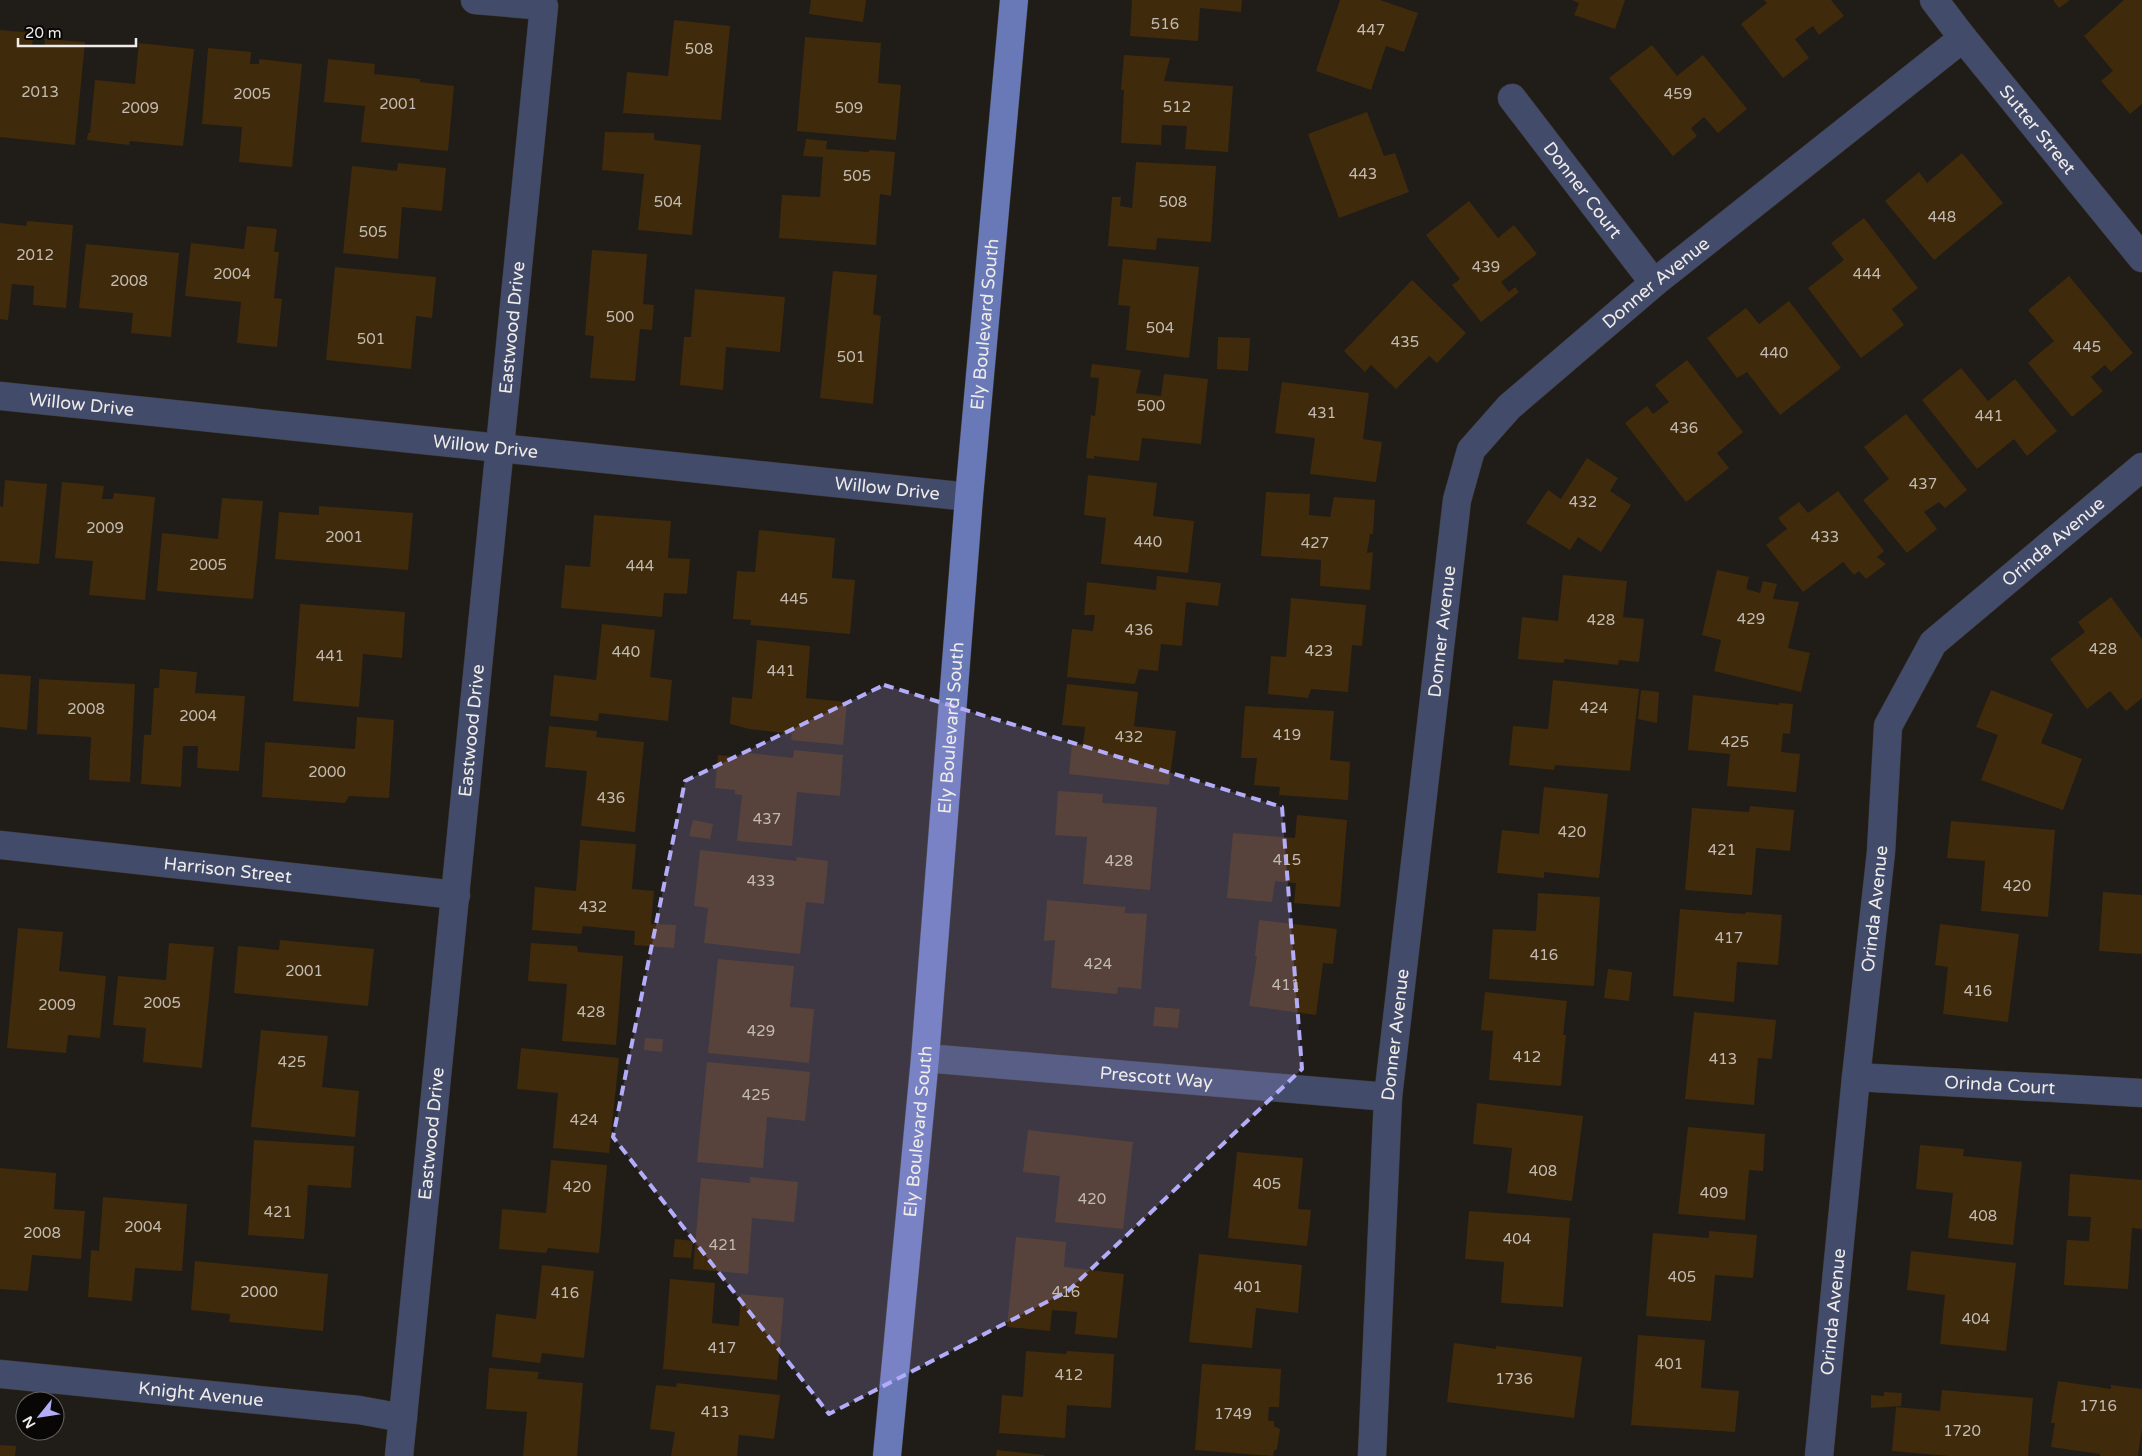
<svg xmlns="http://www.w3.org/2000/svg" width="2142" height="1456" font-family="'Varela Round',sans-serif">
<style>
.building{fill:#402a0c}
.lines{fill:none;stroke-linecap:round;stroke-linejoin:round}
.minor-casing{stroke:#3d3934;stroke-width:29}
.major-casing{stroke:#3d3934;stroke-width:29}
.minor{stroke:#434b6a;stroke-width:28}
.major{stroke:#6979b7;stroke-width:28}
.marked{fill:#b3acf9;fill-opacity:0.2;stroke:#b3acf9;stroke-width:4;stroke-dasharray:10 6;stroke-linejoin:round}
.labels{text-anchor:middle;stroke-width:5;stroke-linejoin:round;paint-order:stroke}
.number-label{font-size:15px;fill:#c2bbb1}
.street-label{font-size:18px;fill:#eeebe8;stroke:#080705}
</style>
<rect width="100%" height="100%" fill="#201c17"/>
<g class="building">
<path d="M811,0H866L863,22L809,14Z"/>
<path d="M1132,0H1242L1241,12L1200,8L1198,41L1130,36Z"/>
<path d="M1340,0H1380L1418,13L1404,52L1386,46L1371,90L1316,71Z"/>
<path d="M1572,0H1625L1615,29L1574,15L1579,3Z"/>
<path d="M1764,0H1831L1844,16L1819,35L1813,26L1795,39L1809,58L1783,78L1741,24L1767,3Z"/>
<path d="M2053,0H2070L2059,8Z"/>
<path d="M2124,0H2142V104L2130,114L2101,81L2113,71L2084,36Z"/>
<path d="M674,20L730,26L721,120L623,113L627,72L668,76Z"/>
<path d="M0,30L34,33L32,45L44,46L45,39L85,42L75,145L0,137Z"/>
<path d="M805,37L881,43L878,83L901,85L896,140L797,131Z"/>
<path d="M139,43L194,49L183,146L130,141L129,145L87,140L88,133H90L95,80L135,84Z"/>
<path d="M1652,45L1677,76L1703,55L1747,109L1718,133L1704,117L1691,128L1697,136L1673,156L1609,78Z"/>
<path d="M208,48L251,52L250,64H259V59L302,64L292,167L239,162L242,127L202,124Z"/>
<path d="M1124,55L1170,58L1164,81L1233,86L1228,152L1185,149L1187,126L1162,125L1161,145L1121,143L1124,90H1121Z"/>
<path d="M328,59L375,64L374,74L420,79V82L454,86L448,151L361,142L365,106L324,102Z"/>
<path d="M1367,112L1384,156L1395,153L1409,192L1339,218L1308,134Z"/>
<path d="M605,132L654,133V140L701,145L692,235L638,230L644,174L602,170Z"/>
<path d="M806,139L827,141L826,149L869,152V150L895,152L891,196L880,194L876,245L779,238L782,195L820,197L823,157L803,156Z"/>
<path d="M1962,153L2003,203L1934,260L1885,201L1919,172L1927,183Z"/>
<path d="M1136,162L1216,166L1211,242L1157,238L1156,250L1108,246L1112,197H1121L1120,206L1132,208Z"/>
<path d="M398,163L446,168L442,211L402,207L398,259L343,253L352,166L397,171Z"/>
<path d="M1469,201L1498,238L1514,225L1537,254L1501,282L1509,292L1515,287L1519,292L1481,322L1452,285L1460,279L1426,235Z"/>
<path d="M1864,218L1918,288L1892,309L1904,325L1861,358L1808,288L1844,260L1831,243Z"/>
<path d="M27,221L73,225L66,308L33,305L34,286L12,284L8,320L0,319V223L26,226Z"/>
<path d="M247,226L277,229L274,252H279L274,298L282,299L277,347L237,343L241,302L185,296L191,243L244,249Z"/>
<path d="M86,244L179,253L171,337L131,333L133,313L79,308Z"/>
<path d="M592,250L647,254L643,304L654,305L652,330L640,329L635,381L590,378L594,336L585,335Z"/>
<path d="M1123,259L1199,267L1189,358L1126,350L1130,306L1118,305Z"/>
<path d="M335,267L436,277L432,318L416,316L411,369L326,360Z"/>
<path d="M833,271L877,275L873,314L881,316L873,404L820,398Z"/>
<path d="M2069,276L2133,353L2111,372L2105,365L2091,377L2103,391L2072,417L2028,363L2054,341L2028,310Z"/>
<path d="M1412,280L1466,333L1437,363L1429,356L1396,389L1371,365L1365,372L1344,351Z"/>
<path d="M695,289L785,297L780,352L726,347L723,390L680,385L684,337H691Z"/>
<path d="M1789,301L1841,368L1780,415L1747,372L1737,378L1707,338L1746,308L1759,324Z"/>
<path d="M1218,337L1250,338L1248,371L1217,369Z"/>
<path d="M1687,360L1743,432L1717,453L1729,468L1686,502L1625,423L1647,406L1653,414L1669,402L1655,385Z"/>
<path d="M1092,364L1141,370L1136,393L1161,396L1164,374L1208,379L1201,444L1142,438L1139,461L1094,456V459L1086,458L1091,415L1095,416L1099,378L1090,377Z"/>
<path d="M1961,368L1988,401L2015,379L2057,431L2027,456L2014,439L1977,469L1922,400Z"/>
<path d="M1282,382L1369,393L1363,439L1382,442L1376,482L1310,474L1315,438L1275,433Z"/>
<path d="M1906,414L1967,490L1945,508L1939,502L1924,512L1937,529L1907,553L1863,500L1889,479L1864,447Z"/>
<path d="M1587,458L1618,478L1610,491L1631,505L1601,552L1578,537L1570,550L1526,523L1548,490L1561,499Z"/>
<path d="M1088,475L1157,483L1153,516L1194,521L1188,573L1101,564L1106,518L1084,515Z"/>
<path d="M5,480L47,484L39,564L0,561V506L3,507Z"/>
<path d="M62,482L104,486L102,499H113L114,493L155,497L145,600L89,595L93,561L55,558Z"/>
<path d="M1838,491L1884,551L1877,557L1886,564L1866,579L1859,571L1854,575L1843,562L1803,592L1766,545L1787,529L1778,518L1799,502L1808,513Z"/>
<path d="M1266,492L1310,494L1309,515L1330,517L1334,497L1375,500L1373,534H1370L1367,553L1373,552L1370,590L1320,586L1321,560L1261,556Z"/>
<path d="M222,498L263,501L253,599L157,591L162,533L218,539Z"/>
<path d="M319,506L413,513L408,570L275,559L279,512L319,515Z"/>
<path d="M594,515L671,521L668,558L690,559L687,594L664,593L662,617L561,608L565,565L590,567Z"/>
<path d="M759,530L835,538L832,578L855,580L850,634L750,625L751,620L733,619L737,571L755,572Z"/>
<path d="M1717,570L1749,577L1746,589L1760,593L1763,581L1777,584L1773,599L1799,602L1788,648L1810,653L1801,692L1714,671L1721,640L1702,635Z"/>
<path d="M1563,575L1627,581L1623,617L1644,619L1639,662L1619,660L1618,665L1565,659L1563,663L1518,659L1522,617L1558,621Z"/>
<path d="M1157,576L1221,583L1218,606L1186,602L1182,646L1161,644L1158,671L1139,669L1135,684L1067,677L1072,629L1093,631L1095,615H1084L1087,582L1156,590Z"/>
<path d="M2111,597L2142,639V698L2126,711L2110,691L2087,709L2050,659L2085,632L2078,622Z"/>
<path d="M1291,598L1366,605L1362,646L1352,645L1348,692L1311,689L1308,698L1268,694L1271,656L1286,657Z"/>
<path d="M300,604L405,612L402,658L363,654L359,707L293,701Z"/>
<path d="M602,624L655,630L650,677L672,680L668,721L599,713L598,721L550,716L554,675L596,680Z"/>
<path d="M757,640L810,646L806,698L847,702L843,745L791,740L792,734L749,729L730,724L732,697L752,699Z"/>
<path d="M160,669L197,672L195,693L245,696L239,771L197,768L198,746H183L181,787L141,784L144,735H151L154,688H159Z"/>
<path d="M0,674L31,676L27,730L0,727Z"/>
<path d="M39,679L135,684L130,782L89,780L91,737L37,734Z"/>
<path d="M1553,680L1639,689L1630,771L1555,765L1554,770L1509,765L1513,726L1548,729Z"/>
<path d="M1067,684L1138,692L1134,726L1176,731L1169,785L1069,774L1072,744H1083L1085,727L1062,725Z"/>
<path d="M1641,690L1659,692L1657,723L1638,719Z"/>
<path d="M1991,690L2053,714L2041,743L2082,759L2063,810L1981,780L1998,735L1976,727Z"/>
<path d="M1693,695L1779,705V703L1793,704L1790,734L1783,733L1781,752L1800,754L1796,792L1727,786L1730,754L1688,750Z"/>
<path d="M1245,706L1334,711L1330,760L1350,762L1348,800L1279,795L1280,787L1254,785L1257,758H1241Z"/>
<path d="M357,717L394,720L389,798L349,796L345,803L262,797L265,742L355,749Z"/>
<path d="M549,726L597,731L596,737L644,742L635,832L581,826L587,771L545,767Z"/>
<path d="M794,750L843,755L840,796L797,792L792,846L737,841L742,795L735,794V790L715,788L718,755L741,757V752L793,758Z"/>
<path d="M1544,787L1608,794L1599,878L1544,872V878L1497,873L1502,830L1539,834Z"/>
<path d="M1058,791L1103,794L1102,803L1157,807L1150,890L1083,884L1087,837L1055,835Z"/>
<path d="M1750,806L1794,810L1790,851L1756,848L1752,895L1685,890L1692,808L1749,812Z"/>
<path d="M1297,815L1347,820L1340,907L1294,903L1296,883L1275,881L1272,902L1227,898L1233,833L1295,838Z"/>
<path d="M693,820L713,824L710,839L689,836Z"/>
<path d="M1951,821L2055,830L2048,917L1981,911L1985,861L1947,858Z"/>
<path d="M580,840L636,844L632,889L654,891L651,924L676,925L674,948L634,945L635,931L583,926L581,934L532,930L535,887L576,891Z"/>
<path d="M700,850L796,861L797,857L828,861L824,904L806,902L800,954L704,943L708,908L694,906Z"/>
<path d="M2103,892L2142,895V954L2099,951Z"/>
<path d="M1538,893L1600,897L1594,986L1489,979L1493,929L1536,931Z"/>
<path d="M1047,900L1126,907L1124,913L1147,914L1141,989L1118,987L1117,994L1051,988L1055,940L1044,941Z"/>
<path d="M1680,909L1745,914L1746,912L1782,915L1778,965L1737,962L1734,1002L1673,996Z"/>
<path d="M1259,920L1337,929L1333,964L1323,963L1316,1015L1249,1006L1257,956H1255Z"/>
<path d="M1940,924L2019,934L2008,1022L1943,1014L1948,967L1935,965Z"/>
<path d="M18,928L63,932L59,971L106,976L100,1038L68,1035L66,1053L7,1048Z"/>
<path d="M280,940L374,949L368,1006L234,993L238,946L279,950Z"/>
<path d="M169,943L214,947L202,1068L143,1062L146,1028L113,1025L118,976L166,980Z"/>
<path d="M531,943L577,946L578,952L623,956L616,1045L562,1041L567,984L528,981Z"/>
<path d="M718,959L794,966L790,1007L814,1009L809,1063L708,1053Z"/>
<path d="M1608,969L1632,972L1629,1001L1604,998Z"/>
<path d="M1485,992L1567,1001L1563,1035H1566L1561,1086L1489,1080L1493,1031L1481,1030Z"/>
<path d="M1155,1007L1180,1009L1178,1028L1153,1026Z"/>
<path d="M1694,1012L1776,1020L1772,1059L1758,1058L1754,1105L1685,1099Z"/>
<path d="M261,1030L328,1036L322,1087L359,1091L355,1137L251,1127Z"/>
<path d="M645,1038L663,1039L662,1052L644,1050Z"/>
<path d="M521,1048L619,1058L609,1153L553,1148L558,1093L517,1089Z"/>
<path d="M707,1062L810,1072L805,1121L767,1117L763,1168L697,1162Z"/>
<path d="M1477,1103L1583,1116L1572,1201L1507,1193L1512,1148L1473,1144Z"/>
<path d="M1688,1127L1765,1134L1763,1171L1749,1170L1745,1220L1678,1214Z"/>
<path d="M1028,1130L1133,1142L1123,1229L1055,1222L1060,1176L1023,1172Z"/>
<path d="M254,1140L354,1146L351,1188L308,1185L304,1239L248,1235Z"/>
<path d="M1920,1145L1964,1149L1963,1156L2022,1162L2013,1245L1948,1238L1953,1193L1916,1189Z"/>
<path d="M1237,1152L1303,1158L1298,1209L1311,1210L1307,1246L1228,1238Z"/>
<path d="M551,1160L607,1165L599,1253L548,1248L546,1253L499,1249L502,1209L546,1213Z"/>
<path d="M0,1168L56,1173L54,1209L85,1211L81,1259L32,1255L28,1291L0,1289Z"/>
<path d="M2070,1174L2142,1180V1229L2132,1228L2128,1289L2064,1285L2067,1240L2089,1241L2091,1217L2068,1216Z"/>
<path d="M750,1177L798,1182L794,1222L752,1218L748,1274L693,1269L701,1178L750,1183Z"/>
<path d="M103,1197L187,1204L182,1271L135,1268L132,1301L88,1297L91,1250L99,1251Z"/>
<path d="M1469,1211L1570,1218L1563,1307L1501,1303L1504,1262L1465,1259Z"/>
<path d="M1709,1231L1757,1235L1753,1278L1715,1275L1711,1321L1646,1316L1653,1233L1709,1238Z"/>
<path d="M1016,1237L1066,1242L1064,1267L1124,1274L1117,1338L1075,1334L1077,1312L1052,1310L1050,1331L1007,1327Z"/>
<path d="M675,1239L693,1241L691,1258L673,1257Z"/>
<path d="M1911,1251L2016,1263L2006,1351L1940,1344L1945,1295L1907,1290Z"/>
<path d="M1199,1254L1302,1265L1298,1313L1256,1308L1252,1348L1189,1342Z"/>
<path d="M195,1261L328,1274L323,1331L229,1322L230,1314L191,1310Z"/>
<path d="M542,1265L594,1271L584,1358L542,1353L540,1363L492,1357L496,1314L536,1319Z"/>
<path d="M670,1279L715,1283L712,1323L739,1326L741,1294L784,1298L777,1380L663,1369Z"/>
<path d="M1638,1335L1705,1340L1701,1388L1739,1391L1735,1432L1631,1425Z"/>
<path d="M1454,1343L1496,1349V1346L1582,1357L1574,1418L1447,1402Z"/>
<path d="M1026,1351L1066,1354L1067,1351L1114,1354L1111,1408L1067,1405L1065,1438L999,1433L1002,1395L1023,1397Z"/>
<path d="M1202,1364L1281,1369L1279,1407H1269L1268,1421H1274V1426L1280,1429L1277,1449L1274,1451L1273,1456L1195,1450Z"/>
<path d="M489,1368L539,1372L537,1379L583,1383L577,1456H523L527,1412L486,1409Z"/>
<path d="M2058,1381L2111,1389V1385L2142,1389V1427L2138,1456H2100V1454L2051,1447L2055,1423H2051Z"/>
<path d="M677,1383L780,1395L774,1439L739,1435L737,1456H671L675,1432L650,1429L656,1385L676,1387Z"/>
<path d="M1942,1390L2033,1398L2028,1456H1949L1892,1451L1896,1407L1940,1411Z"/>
<path d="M1884,1392L1902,1393L1901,1406L1871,1408V1395L1884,1396Z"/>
<path d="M0,1445L16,1446L15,1456H0Z"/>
<path d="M997,1450L1044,1455V1456H996Z"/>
</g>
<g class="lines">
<defs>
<g id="minor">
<path id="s1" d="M1934,0L1963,38L2142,258"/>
<path id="s2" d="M1512,98L1654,283"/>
<path id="s3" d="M0,396L969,497"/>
<path id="s4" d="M0,845L456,895"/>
<path id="s5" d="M925,1058L1388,1097"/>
<path id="s6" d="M1856,1077L2142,1093"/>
<path id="s7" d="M0,1374L359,1410L403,1418"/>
<path id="s8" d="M399,1456L544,6L475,0"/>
<path id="s9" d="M1372,1456L1388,1097L1457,500L1471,450L1509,407L1654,283L1963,38"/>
<path id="s10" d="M1819,1456L1856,1077L1881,852L1888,726L1933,643L2142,467"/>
</g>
<g id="major">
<path id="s11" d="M887,1456L925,1058L969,497L1014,0"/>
</g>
</defs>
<use href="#minor" class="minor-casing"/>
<use href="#major" class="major-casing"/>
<use href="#minor" class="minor"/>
<use href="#major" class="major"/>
</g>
<path class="marked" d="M884,685L1282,807L1302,1069L1068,1291L829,1414L613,1137L685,781Z"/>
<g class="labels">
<g class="number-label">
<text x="1165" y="29">516</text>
<text x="1371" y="35">447</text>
<text x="699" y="54">508</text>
<text x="40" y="97">2013</text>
<text x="252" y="99">2005</text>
<text x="1678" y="99">459</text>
<text x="398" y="109">2001</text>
<text x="1177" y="112">512</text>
<text x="140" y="113">2009</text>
<text x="849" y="113">509</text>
<text x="1363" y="179">443</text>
<text x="857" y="181">505</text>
<text x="668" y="207">504</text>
<text x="1173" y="207">508</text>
<text x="1942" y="222">448</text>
<text x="373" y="237">505</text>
<text x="35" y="260">2012</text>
<text x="1486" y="272">439</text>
<text x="232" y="279">2004</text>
<text x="1867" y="279">444</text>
<text x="129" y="286">2008</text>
<text x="620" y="322">500</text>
<text x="1160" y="333">504</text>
<text x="371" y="344">501</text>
<text x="1405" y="347">435</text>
<text x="2087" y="352">445</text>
<text x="1774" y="358">440</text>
<text x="851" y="362">501</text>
<text x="1151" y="411">500</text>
<text x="1322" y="418">431</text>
<text x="1989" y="421">441</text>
<text x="1684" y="433">436</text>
<text x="1923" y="489">437</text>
<text x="1583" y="507">432</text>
<text x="105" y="533">2009</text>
<text x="344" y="542">2001</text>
<text x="1825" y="542">433</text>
<text x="1148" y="547">440</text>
<text x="1315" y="548">427</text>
<text x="208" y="570">2005</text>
<text x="640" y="571">444</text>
<text x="794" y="604">445</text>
<text x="1751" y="624">429</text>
<text x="1601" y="625">428</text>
<text x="1139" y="635">436</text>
<text x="2103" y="654">428</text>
<text x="1319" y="656">423</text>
<text x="626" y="657">440</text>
<text x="330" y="661">441</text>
<text x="781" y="676">441</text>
<text x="1594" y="713">424</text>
<text x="86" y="714">2008</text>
<text x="198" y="721">2004</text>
<text x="1287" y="740">419</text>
<text x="1129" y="742">432</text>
<text x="1735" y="747">425</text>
<text x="327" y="777">2000</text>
<text x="611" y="803">436</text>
<text x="767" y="824">437</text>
<text x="1572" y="837">420</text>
<text x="1722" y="855">421</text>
<text x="1287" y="865">415</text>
<text x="1119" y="866">428</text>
<text x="761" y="886">433</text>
<text x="2017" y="891">420</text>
<text x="593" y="912">432</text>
<text x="1729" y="943">417</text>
<text x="1544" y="960">416</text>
<text x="1098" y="969">424</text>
<text x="304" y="976">2001</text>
<text x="1286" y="990">411</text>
<text x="1978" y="996">416</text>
<text x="162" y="1008">2005</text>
<text x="57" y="1010">2009</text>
<text x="591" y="1017">428</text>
<text x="761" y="1036">429</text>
<text x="1527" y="1062">412</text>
<text x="1723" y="1064">413</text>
<text x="292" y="1067">425</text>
<text x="756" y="1100">425</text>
<text x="584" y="1125">424</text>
<text x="1543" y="1176">408</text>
<text x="1267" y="1189">405</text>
<text x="577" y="1192">420</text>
<text x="1714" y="1198">409</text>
<text x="1092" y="1204">420</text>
<text x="278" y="1217">421</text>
<text x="1983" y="1221">408</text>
<text x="143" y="1232">2004</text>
<text x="42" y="1238">2008</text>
<text x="1517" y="1244">404</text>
<text x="723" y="1250">421</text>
<text x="1682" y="1282">405</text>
<text x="1248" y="1292">401</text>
<text x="259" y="1297">2000</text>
<text x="1066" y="1297">416</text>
<text x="565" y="1298">416</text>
<text x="1976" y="1324">404</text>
<text x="722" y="1353">417</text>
<text x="1669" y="1369">401</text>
<text x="1069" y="1380">412</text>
<text x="1514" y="1384">1736</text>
<text x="2098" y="1411">1716</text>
<text x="715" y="1417">413</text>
<text x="1233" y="1419">1749</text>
<text x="1962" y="1436">1720</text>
</g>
<g class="street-label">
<text dy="6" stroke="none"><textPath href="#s1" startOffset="166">Sutter Street</textPath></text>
<text dy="6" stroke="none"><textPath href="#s2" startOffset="116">Donner Court</textPath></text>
<text dy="6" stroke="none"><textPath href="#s9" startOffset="1262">Donner Avenue</textPath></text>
<text dy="6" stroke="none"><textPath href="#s11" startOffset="1136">Ely Boulevard South</textPath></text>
<text dy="6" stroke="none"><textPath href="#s8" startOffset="1134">Eastwood Drive</textPath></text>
<text dy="6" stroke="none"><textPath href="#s3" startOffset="82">Willow Drive</textPath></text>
<text dy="6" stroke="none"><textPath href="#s3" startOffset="488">Willow Drive</textPath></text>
<text dy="6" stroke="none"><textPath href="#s3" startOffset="892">Willow Drive</textPath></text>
<text dy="6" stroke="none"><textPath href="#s10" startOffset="985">Orinda Avenue</textPath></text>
<text dy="6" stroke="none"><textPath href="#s9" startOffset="828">Donner Avenue</textPath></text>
<text dy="6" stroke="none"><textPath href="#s11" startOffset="731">Ely Boulevard South</textPath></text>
<text dy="6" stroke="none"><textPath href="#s8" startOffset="729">Eastwood Drive</textPath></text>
<text dy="6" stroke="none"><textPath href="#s4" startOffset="229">Harrison Street</textPath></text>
<text dy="6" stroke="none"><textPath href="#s10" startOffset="550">Orinda Avenue</textPath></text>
<text dy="6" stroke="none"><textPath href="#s9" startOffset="422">Donner Avenue</textPath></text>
<text dy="6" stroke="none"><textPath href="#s5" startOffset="232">Prescott Way</textPath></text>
<text dy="6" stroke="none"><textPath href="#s6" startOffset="144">Orinda Court</textPath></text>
<text dy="6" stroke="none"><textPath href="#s11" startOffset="326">Ely Boulevard South</textPath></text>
<text dy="6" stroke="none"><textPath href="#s8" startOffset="324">Eastwood Drive</textPath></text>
<text dy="6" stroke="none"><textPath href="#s10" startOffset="145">Orinda Avenue</textPath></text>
<text dy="6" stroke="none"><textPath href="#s7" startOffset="202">Knight Avenue</textPath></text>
</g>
</g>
<g transform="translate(40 1416) rotate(240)"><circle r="24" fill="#080705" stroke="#646260"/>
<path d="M0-4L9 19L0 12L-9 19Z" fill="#b3acf9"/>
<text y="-8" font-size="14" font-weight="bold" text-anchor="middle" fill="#eeebe8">N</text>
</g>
<path d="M18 38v8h118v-8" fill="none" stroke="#eeebe8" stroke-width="2.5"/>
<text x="25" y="38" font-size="15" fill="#eeebe8" stroke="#080705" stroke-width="4" paint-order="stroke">20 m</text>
</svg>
